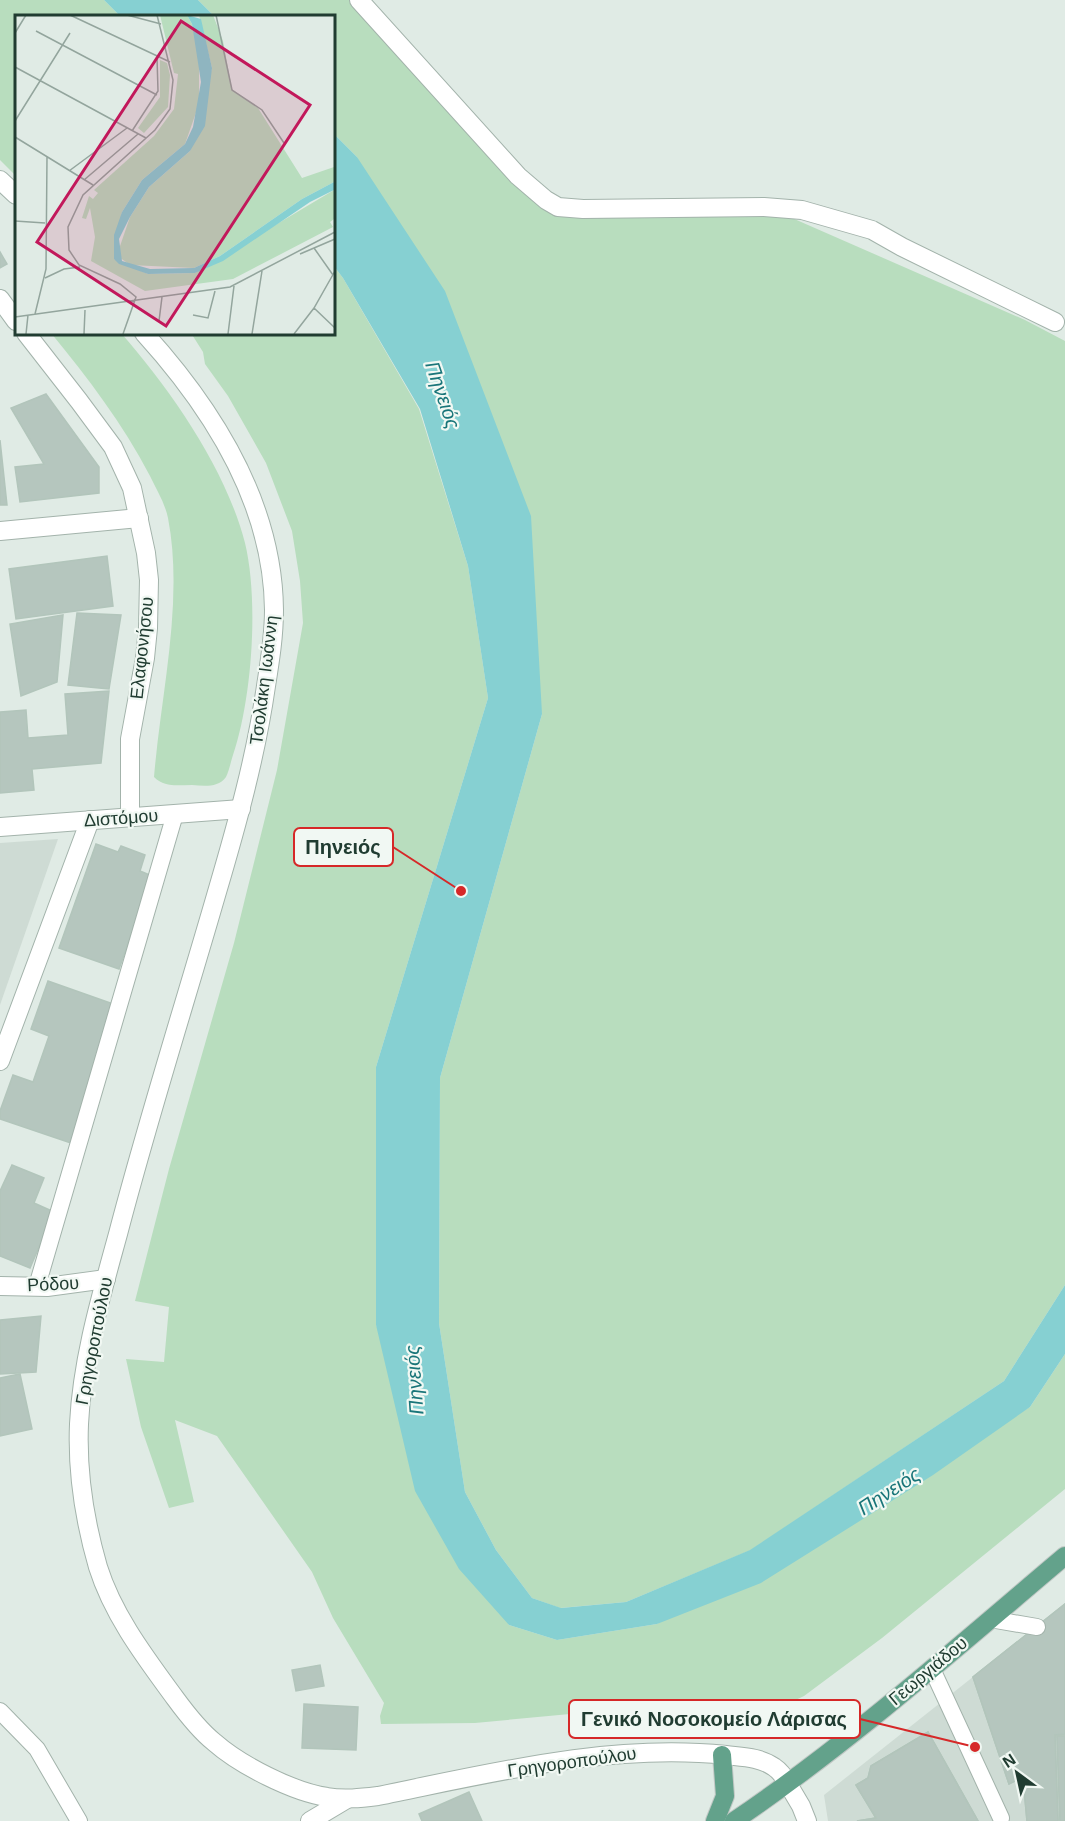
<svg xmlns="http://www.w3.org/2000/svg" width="1065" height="1821" font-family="Helvetica,sans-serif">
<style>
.built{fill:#cedbd4}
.green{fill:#b8ddbe}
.water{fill:#86d0d2}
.building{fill:#b5c6be;stroke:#b2c5bb;stroke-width:1.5}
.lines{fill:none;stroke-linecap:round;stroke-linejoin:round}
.service-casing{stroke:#a3b3ab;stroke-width:18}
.pedestrian-casing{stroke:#a3b3ab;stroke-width:20}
.minor-casing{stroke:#a3b3ab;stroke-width:20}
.tertiary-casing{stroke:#a3b3ab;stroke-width:20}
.primary-casing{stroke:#c1c8c5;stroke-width:20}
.service{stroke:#fff;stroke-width:16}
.pedestrian{stroke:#fff;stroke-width:18}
.minor{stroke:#fff;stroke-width:18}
.tertiary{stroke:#fff;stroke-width:18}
.primary{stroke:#63a28b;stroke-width:18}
.labels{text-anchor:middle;stroke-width:4.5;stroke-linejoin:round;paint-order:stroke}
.street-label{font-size:18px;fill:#203c31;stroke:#f1f8f3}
.water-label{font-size:20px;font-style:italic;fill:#197579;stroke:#f1f8f3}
.inset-road{fill:none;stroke:#93a59d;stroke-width:1.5}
.view{fill:#c2185b;fill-opacity:0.15;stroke:#c2185b;stroke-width:3}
.inset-edge{fill:none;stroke:#203c31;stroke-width:3}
.leader{fill:none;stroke:#d62828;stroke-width:2}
.callout-dot{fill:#d62828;stroke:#f1f8f3;stroke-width:2}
.callout{fill:#f1f8f3;stroke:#d62828;stroke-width:2}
.callout-label{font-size:20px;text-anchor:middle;font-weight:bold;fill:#203c31}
</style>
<rect width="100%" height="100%" fill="#e0ebe5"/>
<g class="built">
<path d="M58,839L0,1005V843Z"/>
<path d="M1065,1604V1821H828L824,1795Z"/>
</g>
<g class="green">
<path d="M0,0H104L120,16H16V176L0,160Z"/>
<path d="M198,0H359L552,202L776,211L1025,320L1065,341V1285L1004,1381L751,1550L626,1602L560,1608L532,1598L496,1550L465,1492L439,1323L440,1078L542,714L357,157L333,133V16H214Z"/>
<path d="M333,265L343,278L419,409L468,566L488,698L376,1067V1325L509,1625L557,1640L657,1624L1030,1407L1065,1354V1489L882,1638L804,1696L783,1706L759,1714L733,1717L634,1714H570L475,1723L381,1724L380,1716L384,1703L333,1618L312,1572L217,1436L175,1420L194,1502L169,1508L141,1427L126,1359L164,1362L169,1307L135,1301L169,1169L234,943L277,770L303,623L300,581L292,531L266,463L228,396L205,364L203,352L191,333H333Z"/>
<path d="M51,333H121C171,390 226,469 245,543C259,601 252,699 233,755C231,761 229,771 226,777C218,788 204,786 192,785C178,785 165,788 154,777C161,693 184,601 168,518C165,503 156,489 150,476C123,424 88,378 51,333Z"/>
</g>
<g class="water">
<path d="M104,0H198L214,16H120Z"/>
<path d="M333,133L357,157L445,291L531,516L542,714L440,1078L439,1323L465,1492L496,1550L532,1598L561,1608L626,1602L750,1550L1004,1381L1065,1285V1354L1030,1407L933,1475L761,1583L657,1624L557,1640L509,1625L459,1569L415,1491L376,1325V1067L488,698L468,566L420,409L343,278L333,265Z"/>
</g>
<g class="building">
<path d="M0,252L7,264L0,268Z"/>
<path d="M46,394L99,467V493L20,502L15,467L44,464L11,408Z"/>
<path d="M0,440L7,505H0Z"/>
<path d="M107,556L113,606L16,619L9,569Z"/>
<path d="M77,613L121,615L109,689L68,685Z"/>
<path d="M63,615L57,682L21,696L10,624Z"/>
<path d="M109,691L101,763L32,769L34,790L0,793V712L26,710L28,738L68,735L65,694Z"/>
<path d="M96,844L118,852L121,846L145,855L140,871L152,876L119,969L59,948Z"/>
<path d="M48,981L116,1005L71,1143L0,1119V1111L13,1075L33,1082L49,1036L31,1029Z"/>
<path d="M12,1165L44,1178L34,1203L54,1212L30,1268L0,1256V1191Z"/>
<path d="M41,1316L36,1372L0,1374V1320Z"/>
<path d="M20,1374L32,1429L0,1436V1378Z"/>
<path d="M1065,1604V1734L1055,1735L1058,1821H1027L1023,1777L1009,1784L973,1677Z"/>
<path d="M1065,1604V1734L1055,1735L1058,1821H1027L1023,1777L1009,1784L973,1677Z"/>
<path d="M320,1665L324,1686L296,1691L292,1670Z"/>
<path d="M304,1704L358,1707L356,1750L302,1748Z"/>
<path d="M928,1732L978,1821H857L876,1818L856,1785L868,1778L871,1766Z"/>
<path d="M928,1732L978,1821H857L876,1818L856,1785L868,1778L871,1766Z"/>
<path d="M1057,1736H1065V1821H1060Z"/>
<path d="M1057,1736H1065V1821H1060Z"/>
<path d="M469,1792L482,1821H422L419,1814Z"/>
</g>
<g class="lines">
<defs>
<g id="service">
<path d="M37,1286L175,814"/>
<path d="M990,1619L1037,1627"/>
<path d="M932,1669L1001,1818"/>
<path d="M0,1711L37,1749L79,1821"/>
</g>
<path id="pedestrian" d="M0,1061L90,820"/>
<g id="minor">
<path d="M359,0L518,176L546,200L558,207L583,209L764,207L802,210L872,230L902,247L1055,322"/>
<path d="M0,299L16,321"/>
<path d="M26,333L79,401L113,447L132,488L146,553L149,580L148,628L145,658L130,739V817"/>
<path d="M0,531L139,518"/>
<path d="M0,827L241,809"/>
<path d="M0,1286L47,1287L106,1279"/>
<path d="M788,1784L801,1806L807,1821"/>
<path d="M310,1821L347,1799"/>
</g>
<g id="tertiary">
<path d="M0,180L16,195"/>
<path d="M144,333C213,409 273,504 274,610C274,636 270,661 266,686C256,756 237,824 217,892C184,1006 148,1119 118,1234C101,1296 82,1360 79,1424C77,1471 85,1522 98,1567C113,1615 145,1657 175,1698C186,1713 199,1730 214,1742C240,1765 293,1792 327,1797C344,1800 361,1798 378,1796C492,1773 609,1743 726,1755C742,1757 760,1757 774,1767C780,1771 785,1778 788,1784"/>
</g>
<g id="primary">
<path d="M715,1821L725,1796L722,1755"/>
<path d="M734,1821C851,1742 957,1647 1065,1556"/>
</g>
</defs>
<use href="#service" class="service-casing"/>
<use href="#pedestrian" class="pedestrian-casing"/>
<use href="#minor" class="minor-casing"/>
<use href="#tertiary" class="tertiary-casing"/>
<use href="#primary" class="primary-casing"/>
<use href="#service" class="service"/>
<use href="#pedestrian" class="pedestrian"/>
<use href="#minor" class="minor"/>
<use href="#tertiary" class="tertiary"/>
<use href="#primary" class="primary"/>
</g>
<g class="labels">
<g class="street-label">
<text transform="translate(142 648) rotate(-84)" y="6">Ελαφονήσου</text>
<text transform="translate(264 680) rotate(-83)" y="6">Τσολάκη Ιωάννη</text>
<text transform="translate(121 818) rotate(-4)" y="6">Διστόμου</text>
<text transform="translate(53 1284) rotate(-3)" y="6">Ρόδου</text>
<text transform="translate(94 1341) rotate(-79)" y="6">Γρηγοροπούλου</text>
<text transform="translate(928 1671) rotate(-40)" y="6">Γεωργιάδου</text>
<text transform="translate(572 1762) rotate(-8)" y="6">Γρηγοροπούλου</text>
</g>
<g class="water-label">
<text transform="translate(443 395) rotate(71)" y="7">Πηνειός</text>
<text transform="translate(414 1380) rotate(-94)" y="7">Πηνειός</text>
<text transform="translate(889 1491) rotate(-33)" y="7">Πηνειός</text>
</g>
</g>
<g transform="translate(15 15)">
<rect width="320" height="320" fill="#e0ebe5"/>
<path d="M145,0H172L177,9L184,40V89L170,129L127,165L107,197L99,244L133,259L180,258L319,175V204L315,207L318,212L218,264L130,276L76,246L80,222L75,193L71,204L67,203L74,181L78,184L83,178L79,175L139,121L159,94L163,59L159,58ZM184,0H198L208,26L217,74L243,93L287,163L319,152V167L287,184L205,241L179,253L115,250L104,242V234L115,202L134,172L175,136L197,53ZM145,45L152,48L155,60L153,92L129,118L123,113L145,82Z" fill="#b8ddbe"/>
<path d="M172,0L186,4L197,53L190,111L175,136L134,172L115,202L104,224L107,246L135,254L179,253L205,241L287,184L319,167V175L295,187L208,246L180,258L133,259L104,249L99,244V220L107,197L127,165L170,129L178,112L186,67L177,9Z" fill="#86d0d2"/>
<path class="inset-road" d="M55,0L155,47M112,0L146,9M201,0L217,75L247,95L269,128M21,16L142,80M0,18L11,0M0,52L131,123M0,106L55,18M117,116L143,76L142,42M0,122L78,170M54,156L112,113M69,165L123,119M0,206L30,208M299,233L318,260M285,239L320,224M30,263L49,254L65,252M299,293L320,313M20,299L31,254L32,142M178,300L193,303L200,276M0,302L215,272L320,217M144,306L147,282M11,319L13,300M69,319L70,295M108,319L121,282L105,269L64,250L54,235L53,212L68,180L140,115L155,94L158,65L142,0M213,319L219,271M237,319L247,256M279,319L299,293L320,256"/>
<path class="view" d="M166,6L295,90L151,311L22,227Z"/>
<rect width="320" height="320" class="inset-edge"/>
</g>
<path class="leader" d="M461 891L393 847M975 1747L860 1719"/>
<g class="callout-dot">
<circle cx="461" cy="891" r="6"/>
<circle cx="975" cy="1747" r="6"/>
</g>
<g class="callout">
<rect x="294" y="828" width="99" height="38" rx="6"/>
<rect x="569" y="1700" width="291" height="38" rx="6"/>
</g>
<g class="callout-label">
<text x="343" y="854">Πηνειός</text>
<text x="714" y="1726">Γενικό Νοσοκομείο Λάρισας</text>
</g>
<g transform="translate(1017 1773) rotate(327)" stroke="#f1f8f3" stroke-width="4.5" paint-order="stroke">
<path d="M0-4.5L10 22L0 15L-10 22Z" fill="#203c31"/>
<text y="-9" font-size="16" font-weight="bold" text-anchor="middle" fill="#203c31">N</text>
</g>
</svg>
